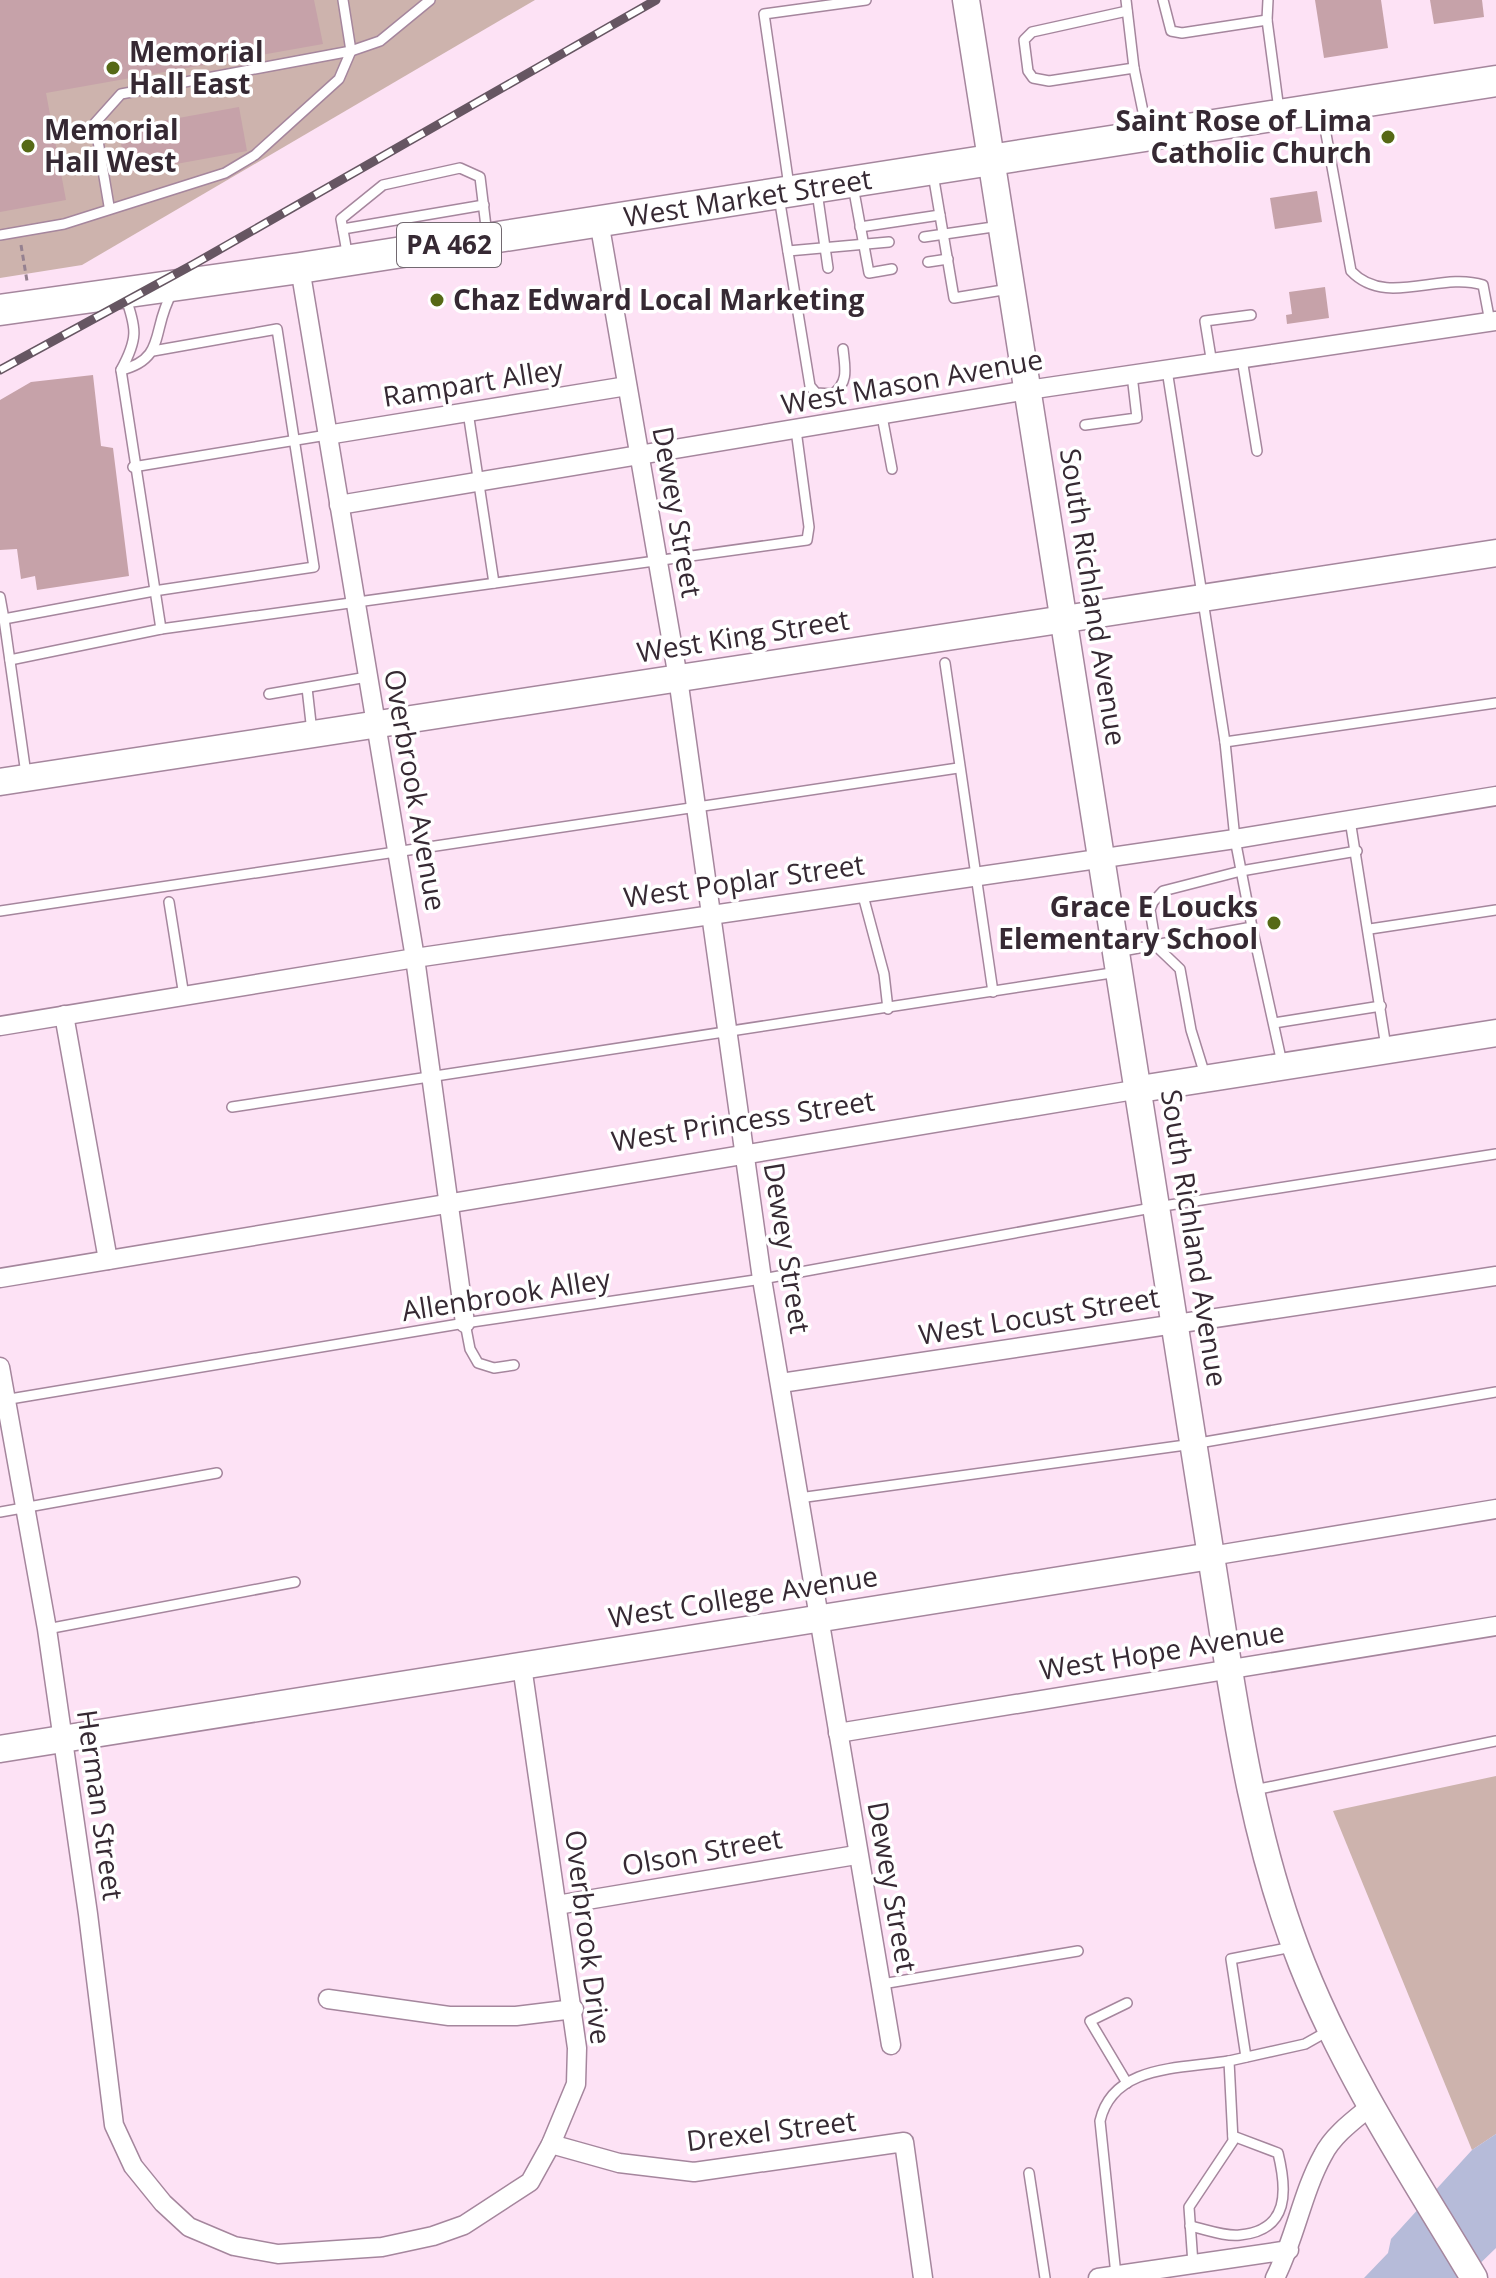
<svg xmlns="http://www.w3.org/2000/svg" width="1496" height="2278" font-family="'Open Sans',sans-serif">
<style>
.green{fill:#cdb3ad}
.water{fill:#b6bbd9}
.building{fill:#c6a2a9}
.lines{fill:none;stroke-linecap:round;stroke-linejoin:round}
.lane-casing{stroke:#a5869d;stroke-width:12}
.street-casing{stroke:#a5869d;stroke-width:21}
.secondary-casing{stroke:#a5869d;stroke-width:29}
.primary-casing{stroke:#a5869d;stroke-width:33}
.path{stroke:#958190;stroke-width:3;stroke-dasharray:6 4;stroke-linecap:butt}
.lane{stroke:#fff;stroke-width:9}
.street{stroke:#fff;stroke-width:18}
.secondary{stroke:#fff;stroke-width:26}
.primary{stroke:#fff;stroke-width:30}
.rail-casing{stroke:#665662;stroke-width:9}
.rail{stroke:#fff;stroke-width:6;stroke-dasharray:18;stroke-linecap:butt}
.poi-dot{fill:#566916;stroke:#fff;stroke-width:3}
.labels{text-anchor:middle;stroke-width:7;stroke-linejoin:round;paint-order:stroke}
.shield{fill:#fff;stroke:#726970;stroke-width:2}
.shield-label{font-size:26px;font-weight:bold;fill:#362933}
.poi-label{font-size:28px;font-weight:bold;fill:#362933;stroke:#fff;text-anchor:start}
.street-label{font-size:28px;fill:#362933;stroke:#fff}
</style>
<rect width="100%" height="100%" fill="#fde2f5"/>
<g class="green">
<path d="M0,0H535L82,265L0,278Z"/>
<path d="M1496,1776V2134L1472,2150L1333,1811Z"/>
</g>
<path class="water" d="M1496,2134V2248L1465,2278H1364L1388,2253L1391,2239L1472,2150Z"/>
<g class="building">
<path d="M0,0H314L323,44L46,93L66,200L0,212Z"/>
<path d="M1315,0H1381L1388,48L1324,58Z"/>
<path d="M1430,0H1482L1484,17L1434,24Z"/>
<path d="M239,107L247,151L127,173L118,129Z"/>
<path d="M1317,191L1322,222L1275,229L1270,198Z"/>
<path d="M1325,287L1329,318L1287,324L1286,315L1292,314L1289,292Z"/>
<path d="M93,375L101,446L113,448L129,576L37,590L35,576L21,579L17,549L0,550V400L31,382Z"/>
</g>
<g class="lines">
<defs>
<g id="lane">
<path d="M1126,0L1134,68L1147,131"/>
<path d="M1163,0L1171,31L1182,33L1267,20L1279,110"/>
<path d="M1127,11L1032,32L1024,40L1028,71L1033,78L1049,81L1134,68"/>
<path d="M1267,20L1268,0"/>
<path d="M1322,112L1351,271C1386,308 1440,271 1483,285L1490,322"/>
<path d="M933,174L954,298L1009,289"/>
<path d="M789,186L764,14L866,0"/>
<path d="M853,186L869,273L892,269"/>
<path d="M817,192L828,268"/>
<path d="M779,197L810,386L816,393L833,394C849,382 845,368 843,349"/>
<path d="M109,206L95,123L121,94L351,51L380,41L430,0"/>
<path d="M860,227L940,215"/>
<path d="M343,229L484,205"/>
<path d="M0,235L64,224L225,173L255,155L339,79L351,51L343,0"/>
<path d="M924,237L1000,226"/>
<path d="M788,251L889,242"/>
<path d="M348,258L341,219L383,185L460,168L480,177L487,235"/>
<path d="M928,262L948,259"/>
<path d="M125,296C137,329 138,339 121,370L161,629"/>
<path d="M1242,359L1257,451"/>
<path d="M1212,364L1205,321L1251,315"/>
<path d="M121,370C167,359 151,329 172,293"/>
<path d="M468,412L494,583"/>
<path d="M882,416L892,469"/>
<path d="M1085,425L1137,418L1132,375"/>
<path d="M133,467L327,435"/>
<path d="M0,597L4,619"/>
<path d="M10,660L161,629L807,540L809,527L796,430"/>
<path d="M945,663L993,992"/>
<path d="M307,688L312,732"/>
<path d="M269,694L367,677"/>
<path d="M1225,742L1496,703"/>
<path d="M26,774L4,619L154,591L314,567L277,329L153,351"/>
<path d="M1350,820L1386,1047"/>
<path d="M862,892L884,974L888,1009"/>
<path d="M169,902L184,996"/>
<path d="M0,911L958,768"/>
<path d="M1252,927L1282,1063"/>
<path d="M1370,929L1496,910"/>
<path d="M1117,952L1252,927L1235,839L1225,742L1167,370"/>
<path d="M1274,1023L1381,1006"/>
<path d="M1205,1075L1191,1030L1180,969L1156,946L1150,910L1153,902L1163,891L1241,871L1357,851"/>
<path d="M232,1107L1118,972"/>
<path d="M465,1323L470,1349L478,1363L494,1368L514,1365"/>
<path d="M4,1400L465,1323L762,1279L1157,1207L1496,1154"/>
<path d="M799,1498L1193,1444L1496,1392"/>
<path d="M0,1512L217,1473"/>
<path d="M47,1629L295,1582"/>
<path d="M1254,1790L1496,1741"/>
<path d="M882,1984L1078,1951"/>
<path d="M1246,2057L1231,1959L1292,1947"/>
<path d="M1127,2083L1090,2021L1127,2003"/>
<path d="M1029,2173L1045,2278"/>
<path d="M1190,2226C1205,2229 1225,2237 1240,2235C1290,2230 1287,2190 1278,2153L1233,2136"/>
<path d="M1193,2264L1189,2207L1233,2141L1229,2061L1305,2044L1328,2031"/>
<path d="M1116,2275L1100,2121C1113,2064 1181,2069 1229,2061"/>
</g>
<g id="street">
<path d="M599,221L678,678L762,1279L891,2045"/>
<path d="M300,268L415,958L465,1323"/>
<path d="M327,435L627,386"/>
<path d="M339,505L1028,390L1496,321"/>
<path d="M64,1015L108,1260"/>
<path d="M0,1026L415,958L1235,839L1496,796"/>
<path d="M0,1278L1140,1089"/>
<path d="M0,1367L47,1629L88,1914L114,2125L133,2166L163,2203L189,2227L234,2246L278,2254L382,2247L433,2236L464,2225L530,2182L551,2144L576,2084L577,2048L522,1666"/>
<path d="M781,1383L1496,1276"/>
<path d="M1211,1556L1496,1509"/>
<path d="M838,1733L1496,1626"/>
<path d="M557,1905L856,1855"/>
<path d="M328,1999L449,2016H516L574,2009"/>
<path d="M551,2144L619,2163L694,2172L904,2142L923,2278"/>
<path d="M1098,2278L1289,2250"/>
<path d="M1275,2278C1295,2239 1302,2193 1323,2155C1333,2135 1354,2120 1371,2106"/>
</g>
<g id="secondary">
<path d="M966,0L1211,1556C1233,1693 1250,1834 1302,1964C1346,2075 1413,2176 1474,2278"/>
<path d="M0,782L1496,553"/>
<path d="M1140,1089L1496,1033"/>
<path d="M0,1749L1211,1556"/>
</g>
<g id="primary">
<path id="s1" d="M0,310L300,268L1496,81"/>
</g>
</defs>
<use href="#lane" class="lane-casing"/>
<use href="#street" class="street-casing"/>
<use href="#secondary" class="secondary-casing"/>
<use href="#primary" class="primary-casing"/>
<path class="path" d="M21,245L27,281"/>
<use href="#lane" class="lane"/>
<use href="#street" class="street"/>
<use href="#secondary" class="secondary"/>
<use href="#primary" class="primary"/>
<defs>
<path id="rail" d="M0,370L194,264L656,0"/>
</defs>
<use href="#rail" class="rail-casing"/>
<use href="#rail" class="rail"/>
</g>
<g class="poi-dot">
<circle cx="113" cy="68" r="8"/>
<circle cx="1388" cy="137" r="8"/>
<circle cx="28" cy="146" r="8"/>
<circle cx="437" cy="300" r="8"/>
<circle cx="1274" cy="923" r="8"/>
</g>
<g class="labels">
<rect class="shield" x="397" y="223" width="104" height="44" rx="6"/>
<g class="shield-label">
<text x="449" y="254">PA 462</text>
</g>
<g class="poi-label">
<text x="129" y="62">Memorial<tspan x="129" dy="32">Hall East</tspan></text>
<text x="1372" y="131" text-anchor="end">Saint Rose of Lima<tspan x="1372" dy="32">Catholic Church</tspan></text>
<text x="44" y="140">Memorial<tspan x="44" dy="32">Hall West</tspan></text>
<text x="453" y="310">Chaz Edward Local Marketing</text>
<text x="1258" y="917" text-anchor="end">Grace E Loucks<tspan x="1258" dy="32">Elementary School</tspan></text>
</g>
<g class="street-label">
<text dy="10" stroke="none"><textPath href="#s1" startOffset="756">West Market Street</textPath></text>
<text transform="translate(912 382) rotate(-10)" y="10">West Mason Avenue</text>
<text transform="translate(473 383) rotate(-9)" y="10">Rampart Alley</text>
<text transform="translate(677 512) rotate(80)" y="10">Dewey Street</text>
<text transform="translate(1093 597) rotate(81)" y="10">South Richland Avenue</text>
<text transform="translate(743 636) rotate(-9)" y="10">West King Street</text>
<text transform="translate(415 790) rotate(80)" y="10">Overbrook Avenue</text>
<text transform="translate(744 881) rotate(-8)" y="10">West Poplar Street</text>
<text transform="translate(743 1121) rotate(-9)" y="10">West Princess Street</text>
<text transform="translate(1194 1238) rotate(81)" y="10">South Richland Avenue</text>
<text transform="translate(787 1248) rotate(81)" y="10">Dewey Street</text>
<text transform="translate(506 1295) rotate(-9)" y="10">Allenbrook Alley</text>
<text transform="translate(1039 1316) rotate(-9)" y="10">West Locust Street</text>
<text transform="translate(743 1597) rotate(-9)" y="10">West College Avenue</text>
<text transform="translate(1162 1651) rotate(-9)" y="10">West Hope Avenue</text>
<text transform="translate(100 1805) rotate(82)" y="10">Herman Street</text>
<text transform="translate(702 1852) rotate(-10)" y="10">Olson Street</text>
<text transform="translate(892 1887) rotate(80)" y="10">Dewey Street</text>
<text transform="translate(588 1937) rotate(83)" y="10">Overbrook Drive</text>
<text transform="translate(771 2131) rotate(-7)" y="10">Drexel Street</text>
</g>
</g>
</svg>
